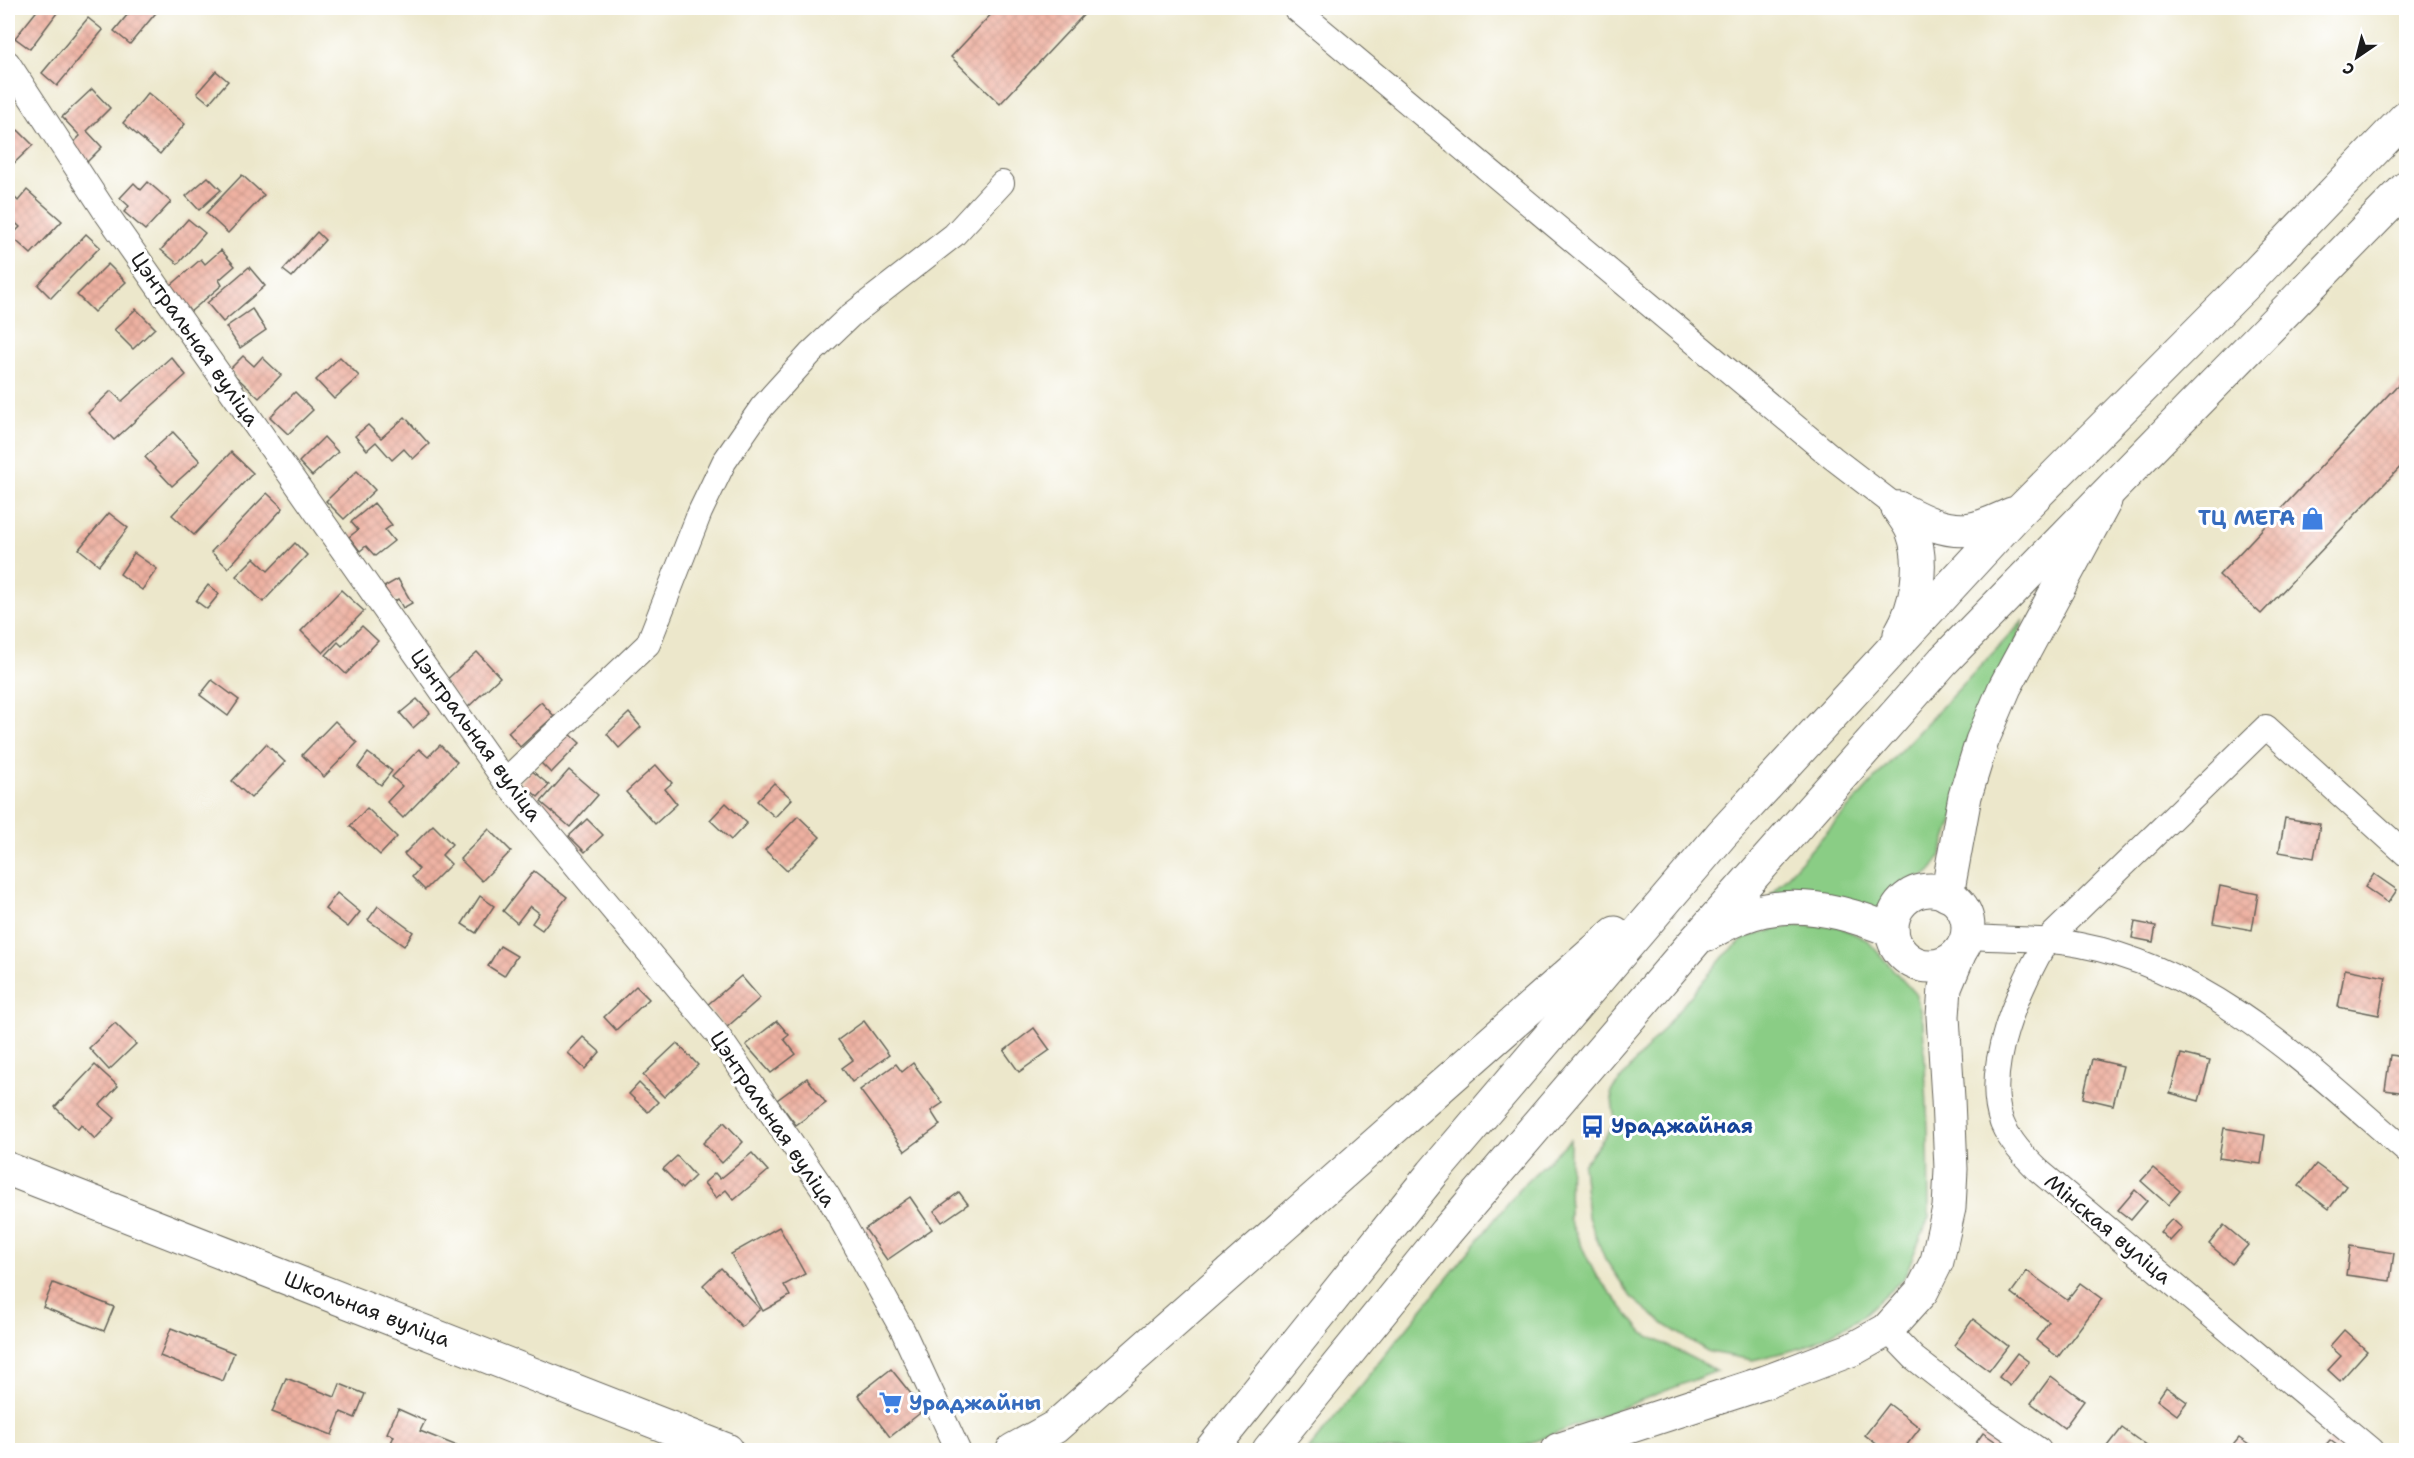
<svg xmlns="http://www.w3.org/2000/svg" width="2414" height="1458" font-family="'Shantell Sans',sans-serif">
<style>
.green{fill:#8acd85;stroke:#537450;stroke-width:1.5}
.building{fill:url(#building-cross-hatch)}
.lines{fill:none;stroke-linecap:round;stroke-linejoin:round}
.street-casing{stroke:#656359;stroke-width:26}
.secondary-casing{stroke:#656359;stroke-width:35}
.highway-casing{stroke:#656359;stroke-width:35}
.street{stroke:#fff;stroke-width:24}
.secondary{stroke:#fff;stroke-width:33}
.highway{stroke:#fff;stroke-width:33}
.labels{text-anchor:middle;stroke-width:6;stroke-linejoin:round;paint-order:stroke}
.street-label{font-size:21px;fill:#1c1c1c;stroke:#fff}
.shop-label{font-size:21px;font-weight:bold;fill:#366cbe;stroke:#fff;text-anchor:end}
.transit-label{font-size:21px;font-weight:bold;fill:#164399;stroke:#fff;text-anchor:start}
</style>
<defs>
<pattern id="building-cross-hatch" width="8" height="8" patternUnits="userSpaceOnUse" patternTransform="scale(1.5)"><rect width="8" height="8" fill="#eeb1a1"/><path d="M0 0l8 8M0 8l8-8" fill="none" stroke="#cc988a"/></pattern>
</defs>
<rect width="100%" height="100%" fill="#fff"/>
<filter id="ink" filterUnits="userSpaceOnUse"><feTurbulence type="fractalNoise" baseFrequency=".0167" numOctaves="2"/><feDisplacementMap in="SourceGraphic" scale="12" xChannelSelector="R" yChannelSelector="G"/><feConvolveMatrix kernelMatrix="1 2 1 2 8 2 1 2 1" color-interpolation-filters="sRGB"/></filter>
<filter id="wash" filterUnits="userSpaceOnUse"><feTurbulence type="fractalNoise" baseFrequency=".008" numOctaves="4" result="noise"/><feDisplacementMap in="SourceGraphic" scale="24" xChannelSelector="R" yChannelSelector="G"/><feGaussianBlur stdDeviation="1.35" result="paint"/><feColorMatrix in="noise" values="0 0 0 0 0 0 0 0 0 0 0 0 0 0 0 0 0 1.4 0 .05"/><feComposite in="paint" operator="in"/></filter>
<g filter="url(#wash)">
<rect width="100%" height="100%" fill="#ece7cb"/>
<g class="green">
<path d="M2024,620L1940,857C1924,888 1916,870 1895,887C1889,893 1884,904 1879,911L1770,895L1900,751Z"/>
<path d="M1791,926H1838L1867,940L1916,995L1923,1022L1928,1129L1929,1217L1904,1278L1859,1319L1805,1347L1753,1360L1709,1352L1665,1325L1631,1297L1605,1259L1588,1217L1583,1165L1615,1123L1611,1091L1724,956L1746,937Z"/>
<path d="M1570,1140L1569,1219L1595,1274L1643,1333L1717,1371L1512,1450H1308L1521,1187Z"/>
</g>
<g id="blocks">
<g class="building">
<path d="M39,8L60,9L30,49L15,38Z"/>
<path d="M133,8H160L130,44L114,31Z"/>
<path d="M997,8H1090L1000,104L951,57Z"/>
<path d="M88,18L103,30L57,86L42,73Z"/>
<path d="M216,71L228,81L209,103L197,93Z"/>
<path d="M92,89L110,108L87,131L102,147L87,162L71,145L80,136L62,117Z"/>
<path d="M148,93L185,124L160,154L123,123Z"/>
<path d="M18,130L33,145L8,169V141Z"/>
<path d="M242,175L264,195L228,233L206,213Z"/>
<path d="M208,177L221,190L199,210L186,196Z"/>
<path d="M148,182L171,202L145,230L124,212L129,206L120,198L134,183L141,190Z"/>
<path d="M27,190L62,221L31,254L11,236L20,227L8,216V198L11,194L18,201Z"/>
<path d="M188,219L205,233L178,264L161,250Z"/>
<path d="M317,232L325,240L292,277L283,270Z"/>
<path d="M86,234L100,247L51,298L38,285Z"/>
<path d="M221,250L235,266L219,280L222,285L190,312L169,287L201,259L205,264Z"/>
<path d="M108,264L126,282L94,312L77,295Z"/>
<path d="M249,267L265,286L223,322L207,303Z"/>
<path d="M136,309L155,328L133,349L114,330Z"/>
<path d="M252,309L266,330L240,348L226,327Z"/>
<path d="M243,356L254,366L262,357L281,375L259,398L229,370Z"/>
<path d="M171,357L186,375L114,440L88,413L111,391L122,401Z"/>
<path d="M340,357L359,376L334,399L316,380Z"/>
<path d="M2406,376V461L2261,614L2219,575Z"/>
<path d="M295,392L313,410L288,434L270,417Z"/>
<path d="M405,417L429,444L413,459L404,449L392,460L376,442L367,450L355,436L368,425L381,438Z"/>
<path d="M173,432L200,461L172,486L145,457Z"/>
<path d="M324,437L338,452L312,476L299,462Z"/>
<path d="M231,452L253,473L194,535L172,515Z"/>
<path d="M357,471L375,490L344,519L326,501Z"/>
<path d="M267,493L283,508L228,568L211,552Z"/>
<path d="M374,503L392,525L385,530L394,541L375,556L366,546L360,551L349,537L358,530L351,522Z"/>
<path d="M109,513L128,528L99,565L79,549Z"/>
<path d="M295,543L307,555L263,602L236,576L254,558L268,571Z"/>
<path d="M134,553L157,569L142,590L120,574Z"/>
<path d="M398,579L412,603L403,608L398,599L393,602L384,587Z"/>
<path d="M208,585L219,594L207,609L196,601Z"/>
<path d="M341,590L364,611L323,653L301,631Z"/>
<path d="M362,626L378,641L346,674L326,655L338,642L342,646Z"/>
<path d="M477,652L500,677L467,708L443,683Z"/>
<path d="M212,680L239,700L228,716L200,695Z"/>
<path d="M417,699L430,713L413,728L400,713Z"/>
<path d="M541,702L554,716L520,747L508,732Z"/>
<path d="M629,713L641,727L619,748L607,734Z"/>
<path d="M335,721L357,743L324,777L302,755Z"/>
<path d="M569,733L580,743L551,773L540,762Z"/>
<path d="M266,744L285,762L251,798L232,781Z"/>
<path d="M440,745L457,762L403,818L387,802L402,786L392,777L419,749L428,757Z"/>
<path d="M368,753L392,771L381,785L358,767Z"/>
<path d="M656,765L672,783L665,789L677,804L655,824L626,792Z"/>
<path d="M531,770L549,785L538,797L521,782Z"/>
<path d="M569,770L598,795L570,827L541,802Z"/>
<path d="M774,783L792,799L775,817L757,801Z"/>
<path d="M726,803L747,823L731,840L710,820Z"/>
<path d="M367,808L397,837L380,855L350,826Z"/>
<path d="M798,816L820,837L787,871L765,850Z"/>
<path d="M2285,818L2320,824L2314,858L2279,852Z"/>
<path d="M587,819L603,835L585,852L569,836Z"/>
<path d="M433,825L452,844L442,855L451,864L425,890L412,877L419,869L404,854Z"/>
<path d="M489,829L511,851L482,881L460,859Z"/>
<path d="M534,871L567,897L542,930L532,923L539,913L530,906L517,923L503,911Z"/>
<path d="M2374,874L2397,890L2388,903L2365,887Z"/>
<path d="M2220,886L2258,894L2252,930L2213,923Z"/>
<path d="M337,893L360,912L348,927L325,909Z"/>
<path d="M480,896L494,906L476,933L462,924Z"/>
<path d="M378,906L413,932L404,946L368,920Z"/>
<path d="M2135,922L2156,926L2153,942L2132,938Z"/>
<path d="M500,946L517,956L504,976L488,966Z"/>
<path d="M2345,969L2386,977L2379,1015L2338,1007Z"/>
<path d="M741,976L760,998L726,1028L706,1006Z"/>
<path d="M636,986L649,999L616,1030L604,1017Z"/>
<path d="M777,1021L789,1035L784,1039L796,1054L771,1073L746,1045Z"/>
<path d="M864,1021L889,1055L852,1082L842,1068L853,1060L838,1040Z"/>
<path d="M115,1023L136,1044L109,1070L89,1048Z"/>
<path d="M1034,1028L1050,1050L1019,1072L1004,1051Z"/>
<path d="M583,1037L600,1052L585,1069L568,1053Z"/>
<path d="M677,1043L698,1065L664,1097L643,1075Z"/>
<path d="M2181,1054L2210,1061L2199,1101L2170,1093Z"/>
<path d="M2390,1055L2406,1057V1093L2385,1090Z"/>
<path d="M2092,1059L2123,1066L2113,1105L2083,1098Z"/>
<path d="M913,1063L943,1103L931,1111L940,1125L905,1151L860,1090L896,1064L902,1072Z"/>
<path d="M95,1065L118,1086L100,1105L115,1118L95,1139L81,1125L78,1129L55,1107Z"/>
<path d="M807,1078L826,1103L796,1125L777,1100Z"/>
<path d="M639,1083L658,1102L648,1112L629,1094Z"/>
<path d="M724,1122L743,1142L722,1163L703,1143Z"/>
<path d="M2224,1128L2265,1135L2261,1164L2219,1158Z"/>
<path d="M752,1153L768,1171L734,1200L726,1190L716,1198L704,1183L715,1173L720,1179Z"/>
<path d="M677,1156L695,1176L682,1189L663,1169Z"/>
<path d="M2316,1164L2346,1186L2329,1209L2299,1186Z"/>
<path d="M2153,1168L2180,1191L2168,1205L2141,1181Z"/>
<path d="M2135,1190L2147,1201L2131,1220L2118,1210Z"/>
<path d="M959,1192L968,1204L942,1222L934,1211Z"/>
<path d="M910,1197L932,1229L887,1260L865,1229Z"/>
<path d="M2172,1219L2182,1228L2170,1241L2160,1232Z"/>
<path d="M2224,1225L2248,1245L2232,1264L2209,1244Z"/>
<path d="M779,1227L805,1274L784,1285L790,1296L763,1311L731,1254Z"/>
<path d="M2350,1246L2394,1253L2390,1281L2346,1275Z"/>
<path d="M721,1268L760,1309L742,1327L703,1285Z"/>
<path d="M2027,1271L2067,1300L2080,1283L2102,1299L2058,1357L2036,1340L2049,1322L2011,1293Z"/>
<path d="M53,1283L114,1307L104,1331L43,1307Z"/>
<path d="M1973,1319L2008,1346L1989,1371L1954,1345Z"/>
<path d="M171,1328L234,1353L223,1381L160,1356Z"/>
<path d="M2344,1330L2367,1351L2340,1381L2328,1370L2341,1356L2330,1346Z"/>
<path d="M2017,1353L2029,1362L2010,1386L1999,1377Z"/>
<path d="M891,1369L924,1410L890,1437L858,1395Z"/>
<path d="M2051,1376L2084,1401L2064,1428L2031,1403Z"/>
<path d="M286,1378L335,1397L340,1384L365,1394L355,1418L341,1412L332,1435L272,1412Z"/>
<path d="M2166,1387L2187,1402L2177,1415L2157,1400Z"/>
<path d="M1889,1404L1920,1428L1903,1450H1884L1865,1435Z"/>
<path d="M398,1409L425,1421L420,1431L460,1447L458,1450H402L390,1445L394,1436L387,1433Z"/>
<path d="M2122,1428L2152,1450H2105Z"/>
<path d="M1983,1433L1999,1444L1995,1450H1978L1973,1447Z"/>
<path d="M2239,1438L2256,1450H2229Z"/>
<path d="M2330,1440L2343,1450H2321Z"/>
</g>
</g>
</g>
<g filter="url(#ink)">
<use href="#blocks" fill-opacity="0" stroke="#656359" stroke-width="1.5"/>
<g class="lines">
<defs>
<g id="street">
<path d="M1295,8L1833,458L1898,508"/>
<path d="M8,63L104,210L505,781L717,1034L828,1196L903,1331L958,1450"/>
<path d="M505,781L648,644L700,512L724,462L762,407L810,354L850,316L954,235L1002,183"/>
<path d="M1967,937C2005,939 2043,938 2080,945C2212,970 2309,1067 2406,1151"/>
<path d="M1887,1330L1914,1358L1977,1407L2039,1450"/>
<path d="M2371,1450L2038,1170C2024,1156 2010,1142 2002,1123C1982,1068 2019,988 2047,940L2266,727L2406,854"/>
</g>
<g id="secondary">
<circle cx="1930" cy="928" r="38"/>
<path d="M1947,895L1965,796L1982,741L2005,687L2105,501"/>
<path d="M8,1169L727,1450"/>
<path d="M1558,1450L1766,1382L1853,1349L1887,1330L1922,1291L1937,1261L1949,1208L1951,1169L1948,1099L1943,1016L1945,988L1960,952"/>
</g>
<g id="highway">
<path d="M1898,508C1903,516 1910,524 1913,533C1924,563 1917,606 1900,634"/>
<path d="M1898,508C1921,520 1945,533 1971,529C1985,527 2000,519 2012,514"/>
<path d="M1708,934C1719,928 1730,921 1742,917C1791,897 1846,911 1892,931"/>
<path d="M1013,1450L1055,1427L1615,933"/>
<path d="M1211,1450L1433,1173L1722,834L2019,512L2244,286L2406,117"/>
<path d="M1269,1450L1446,1232L1696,940L1943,661L2406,188"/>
</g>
</defs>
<use href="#street" class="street-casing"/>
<use href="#secondary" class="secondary-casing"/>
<use href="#highway" class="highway-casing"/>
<use href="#street" class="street"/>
<use href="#secondary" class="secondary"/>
<use href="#highway" class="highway"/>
</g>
</g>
<defs>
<symbol id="shop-bare" viewBox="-9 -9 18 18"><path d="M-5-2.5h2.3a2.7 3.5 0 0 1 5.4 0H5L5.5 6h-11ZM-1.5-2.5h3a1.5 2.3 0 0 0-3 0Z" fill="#3f7fe0" stroke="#fff" stroke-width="2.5" paint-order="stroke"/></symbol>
<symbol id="bus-bare" viewBox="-9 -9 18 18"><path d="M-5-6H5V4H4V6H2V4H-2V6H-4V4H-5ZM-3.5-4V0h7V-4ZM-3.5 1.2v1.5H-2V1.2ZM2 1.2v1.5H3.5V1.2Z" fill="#1a4fb4" stroke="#fff" stroke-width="2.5" paint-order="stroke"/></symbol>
<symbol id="supermarket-bare" viewBox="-9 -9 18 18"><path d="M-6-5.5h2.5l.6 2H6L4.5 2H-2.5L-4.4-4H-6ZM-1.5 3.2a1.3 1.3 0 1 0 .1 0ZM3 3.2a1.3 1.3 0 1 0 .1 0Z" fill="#3f7fe0" stroke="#fff" stroke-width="2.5" paint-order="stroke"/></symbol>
</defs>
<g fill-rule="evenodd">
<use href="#shop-bare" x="2296" y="502" width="33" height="33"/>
<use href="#bus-bare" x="1576" y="1110" width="33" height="33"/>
<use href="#supermarket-bare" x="874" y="1386" width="33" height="33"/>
</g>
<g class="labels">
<g class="street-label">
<text transform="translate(195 339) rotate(55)" y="7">Цэнтральная вуліца</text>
<text transform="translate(476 735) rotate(54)" y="7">Цэнтральная вуліца</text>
<text transform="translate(773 1119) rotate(56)" y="7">Цэнтральная вуліца</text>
<text transform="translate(2108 1229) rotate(40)" y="7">Мінская вуліца</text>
<text transform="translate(367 1309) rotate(21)" y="7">Школьная вуліца</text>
</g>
<g class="shop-label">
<text x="2295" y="525">ТЦ МЕГА</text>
<text x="909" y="1410" text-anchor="start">Ураджайны</text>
</g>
<g class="transit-label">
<text x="1611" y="1133">Ураджайная</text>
</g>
</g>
<rect width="2414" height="1458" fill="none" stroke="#fff" stroke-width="30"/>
<g transform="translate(2357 57) rotate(215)" stroke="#ffffff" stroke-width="4.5" paint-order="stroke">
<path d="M0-4.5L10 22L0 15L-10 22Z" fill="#1c1c1c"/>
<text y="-9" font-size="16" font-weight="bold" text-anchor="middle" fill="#1c1c1c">С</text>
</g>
</svg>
